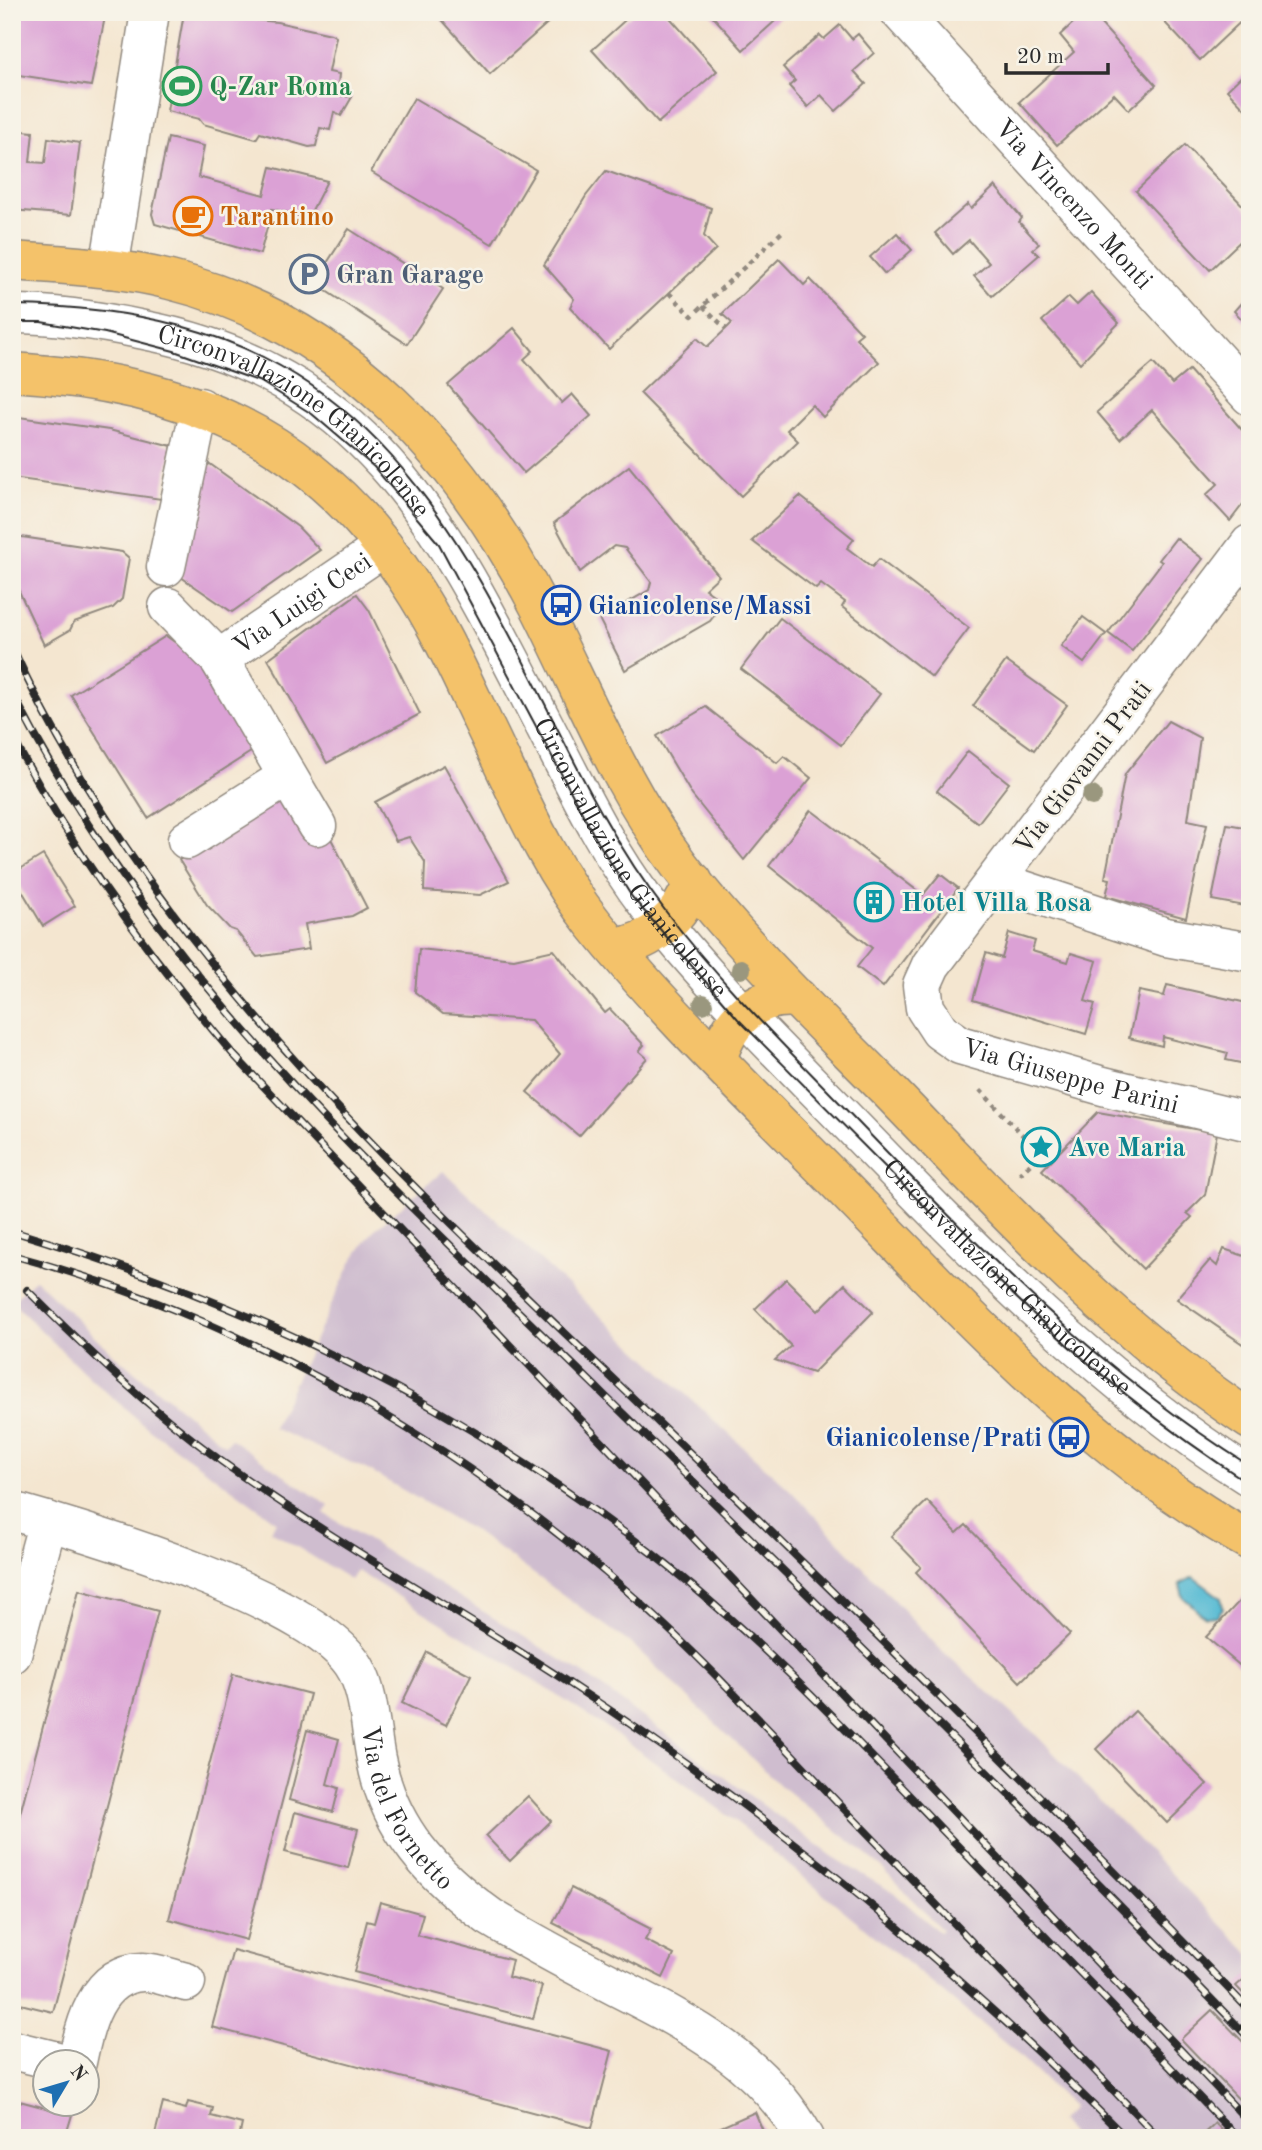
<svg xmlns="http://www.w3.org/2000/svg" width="1262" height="2150" font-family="'Old Standard TT',serif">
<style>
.industrial{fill:#cfbdcf}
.water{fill:#54bad3;stroke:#40727f;stroke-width:2}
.building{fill:#dba1d5}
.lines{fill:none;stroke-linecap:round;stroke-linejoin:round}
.minor-casing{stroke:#90887e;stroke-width:41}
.major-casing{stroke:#90887e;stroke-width:41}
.path{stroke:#90887e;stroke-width:4.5;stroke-dasharray:5 5;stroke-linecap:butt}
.minor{stroke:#fff;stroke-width:38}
.major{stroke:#f4c26a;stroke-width:38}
.tram{stroke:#2b2b2b;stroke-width:2}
.rail-casing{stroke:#2b2b2b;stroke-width:8}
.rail{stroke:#f7f3e8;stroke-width:5;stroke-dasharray:16;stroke-linecap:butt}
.tree{fill:#9a977e}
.labels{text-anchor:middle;stroke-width:5;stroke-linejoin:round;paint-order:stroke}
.leisure-label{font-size:26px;font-weight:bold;fill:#27864d;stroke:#f7f3e8;text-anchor:start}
.street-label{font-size:26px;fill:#2b2b2b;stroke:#f7f3e8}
.food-label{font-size:26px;font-weight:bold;fill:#c56008;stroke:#f7f3e8;text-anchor:start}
.service-label{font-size:26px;font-weight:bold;fill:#4e5e75;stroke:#f7f3e8;text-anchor:start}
.transit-label{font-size:26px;font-weight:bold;fill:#164399;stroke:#f7f3e8;text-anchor:start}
.culture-label{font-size:26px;font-weight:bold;fill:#0d838f;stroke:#f7f3e8;text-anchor:start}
</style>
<rect width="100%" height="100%" fill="#f7f3e8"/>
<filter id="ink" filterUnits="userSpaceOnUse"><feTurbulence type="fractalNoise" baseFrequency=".0143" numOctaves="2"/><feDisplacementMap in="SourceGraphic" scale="14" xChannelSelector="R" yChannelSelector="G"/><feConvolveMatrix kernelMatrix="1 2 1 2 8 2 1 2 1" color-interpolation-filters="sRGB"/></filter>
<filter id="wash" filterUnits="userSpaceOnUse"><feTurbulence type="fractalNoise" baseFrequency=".00686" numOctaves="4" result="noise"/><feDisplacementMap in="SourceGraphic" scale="28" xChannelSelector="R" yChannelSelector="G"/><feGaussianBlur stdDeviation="1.57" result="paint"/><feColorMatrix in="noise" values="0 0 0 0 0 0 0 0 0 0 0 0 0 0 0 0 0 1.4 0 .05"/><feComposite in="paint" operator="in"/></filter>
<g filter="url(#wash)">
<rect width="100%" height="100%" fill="#f4e6d0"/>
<path class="industrial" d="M443,1171L791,1491L937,1646L1033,1732L1250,1954V2138H1074L1059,2121L1073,2107L1013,2050L734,1820L610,1730L526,1675L357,1571L351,1580L271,1531L276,1521L149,1429L91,1379L12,1302L35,1279L113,1354L225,1445L231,1439L329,1506L324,1513L584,1674L839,1861L894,1893L940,1933L942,1930L876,1862L782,1787L634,1646L474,1531L370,1471L273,1428L352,1261L373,1231Z"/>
<path class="water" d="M1193,1577L1221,1598L1223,1608L1217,1616L1205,1617L1183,1597L1180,1584Z"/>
<g id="blocks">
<g class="building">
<path d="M12,12H106L91,86L12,74Z"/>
<path d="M435,12H560L490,74Z"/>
<path d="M634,12H665L717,71L658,123L592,50Z"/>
<path d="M709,12H785L743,50Z"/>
<path d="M1085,12H1090L1156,85L1129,110L1114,94L1057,145L1019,102L1074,52L1060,35Z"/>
<path d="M1155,12H1247L1249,14L1200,60Z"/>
<path d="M184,13L277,22L331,34L336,37L329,72L339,74L337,95L352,97L341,116L334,112L330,130L320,128L316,146L309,147L260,133L256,139L203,124L199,119L167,111Z"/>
<path d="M840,25L852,39L858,34L874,53L854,71L866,84L836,111L821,95L808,107L789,86L795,81L783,67L820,35L824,39Z"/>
<path d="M1250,68V114L1227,90Z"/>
<path d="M414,98L536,170L492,244L371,172Z"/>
<path d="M12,130L33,132L30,162L45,163L48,138L80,143L71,215L12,210Z"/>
<path d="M168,138L204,146L198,177L264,195L271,167L327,181L308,218L272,209L260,254L155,224L152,214Z"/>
<path d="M1185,145L1250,213V232L1210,270L1136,191Z"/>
<path d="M606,171L711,208L704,236L716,249L609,349L570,307L574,299L544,265L586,196Z"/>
<path d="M995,186L1022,218L1019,222L1039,244L1033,249L1039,255L992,296L974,276L989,263L969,240L953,254L935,233L968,204L971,209Z"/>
<path d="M349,229L443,289L407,344L314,283Z"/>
<path d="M897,233L912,250L885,274L870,257Z"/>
<path d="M779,259L804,285L810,279L862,333L856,338L879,362L823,417L812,405L787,430L798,441L741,496L640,393L697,338L707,347L726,329L732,323L722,314Z"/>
<path d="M1091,292L1119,323L1080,363L1042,321L1069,297L1077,305Z"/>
<path d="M1250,293V328L1234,311Z"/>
<path d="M514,328L533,351L524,359L562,403L572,394L591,416L524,473L448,385Z"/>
<path d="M1153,363L1172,384L1189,370L1250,439V495L1230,521L1206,495L1218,484L1152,410L1120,439L1097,412Z"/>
<path d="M12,416L109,430L172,446L161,499L12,478Z"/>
<path d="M210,464L298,527L320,550L232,612L181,577L196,472Z"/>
<path d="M629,466L719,576L705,589L724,603L710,621L625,670L599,619L649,590L651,582L625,548L614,546L580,572L554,523Z"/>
<path d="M800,496L854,539L847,548L872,567L879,559L969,628L932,677L842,607L845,602L821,584L816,589L752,541Z"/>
<path d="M15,536L122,552L129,558L122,599L113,608L74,622L70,630L44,645L12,576V537Z"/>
<path d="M1176,538L1203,559L1132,651L1108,633L1162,562L1159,560Z"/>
<path d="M357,594L369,610L420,714L327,763L268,659Z"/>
<path d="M1083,617L1106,634L1084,663L1061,646Z"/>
<path d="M780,618L880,694L841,745L741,669Z"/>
<path d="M166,636L204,663L257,748L148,818L71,695Z"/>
<path d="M1006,661L1067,705L1034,750L973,706Z"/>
<path d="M706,707L777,763L784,756L811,778L744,860L692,795L657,736Z"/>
<path d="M1168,721L1200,738L1188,820L1207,824L1186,918L1106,896L1110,879L1105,878L1125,774Z"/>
<path d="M968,751L1009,783L978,823L937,791Z"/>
<path d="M444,765L509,881L480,895L424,891L425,862L409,837L396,841L375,802Z"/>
<path d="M280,796L326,829L367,908L352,916L305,924L309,949L257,957L236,931L230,929L207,905L179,860Z"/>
<path d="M811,810L923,895L940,874L958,888L883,987L857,967L872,948L769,866Z"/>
<path d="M1227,824L1250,828V907L1212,900Z"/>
<path d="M43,855L75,906L43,926L12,874Z"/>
<path d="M1009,933L1035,941L1032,951L1068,962L1071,953L1097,961L1085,1001L1095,1004L1086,1034L973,1000L986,953L1002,958Z"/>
<path d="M419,949L514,959L554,950L605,1013L610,1009L644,1045L639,1051L647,1058L579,1136L527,1092L560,1054L531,1020L443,1014L415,992Z"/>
<path d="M1167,985L1247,1003L1250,995V1065L1226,1060L1228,1053L1163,1037L1162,1046L1129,1038L1139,991L1164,996Z"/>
<path d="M1098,1112L1217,1133L1205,1195L1187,1213L1192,1217L1143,1269L1042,1170Z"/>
<path d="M1224,1249L1250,1258V1349L1177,1299L1210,1260L1217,1266Z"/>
<path d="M786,1279L818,1311L845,1284L873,1312L813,1373L775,1360L791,1346L755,1309Z"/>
<path d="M927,1501L957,1533L966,1525L1070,1634L1020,1682L916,1572L921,1567L891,1536Z"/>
<path d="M79,1590L158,1611L53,2012L12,2002V1844Z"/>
<path d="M1245,1595L1250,1598V1674L1206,1637Z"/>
<path d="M427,1652L471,1675L446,1725L402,1703Z"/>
<path d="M233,1674L310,1694L246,1940L169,1919Z"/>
<path d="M1135,1711L1207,1784L1167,1823L1096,1749Z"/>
<path d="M307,1730L339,1739L327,1784L339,1788L333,1812L289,1800Z"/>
<path d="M528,1796L551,1821L510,1861L486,1836Z"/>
<path d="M295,1812L358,1829L348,1868L285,1852Z"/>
<path d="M571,1888L651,1929L645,1940L674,1955L663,1978L553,1923Z"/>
<path d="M380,1902L423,1914L417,1935L512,1960L508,1977L542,1986L533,2019L354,1972L367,1921L374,1923Z"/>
<path d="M233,1950L612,2051L592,2128L212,2027Z"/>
<path d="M1250,1974V2001L1236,1986Z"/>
<path d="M1212,2010L1250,2049V2111L1181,2039Z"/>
<path d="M12,2099L72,2115L65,2138H12Z"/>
<path d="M188,2102L213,2108L211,2116L242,2124L239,2138H154L163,2103L186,2109Z"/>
<path d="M755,2112L766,2138H696Z"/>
<path d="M1215,2123L1229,2138H1199L1213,2125Z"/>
</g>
</g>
</g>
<g filter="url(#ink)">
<use href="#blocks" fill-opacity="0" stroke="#90887e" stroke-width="2"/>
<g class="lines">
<defs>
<g id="minor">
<path id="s1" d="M900,12L1250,396"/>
<path d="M109,269L150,12"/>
<path id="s2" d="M12,314C56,314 101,321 144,330C369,374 442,526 538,713C572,778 603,846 648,905C709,984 782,1054 852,1126C975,1253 1100,1382 1250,1477"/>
<path id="s3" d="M1250,544L931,965L922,985L925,1008L940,1031L960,1045L1103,1086L1250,1122"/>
<path d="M166,567L200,407"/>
<path d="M168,607L219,659L317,826"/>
<path id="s4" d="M219,659L384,547"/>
<path d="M187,840L287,777"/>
<path d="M996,881L1166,937L1250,952"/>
<path id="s5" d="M12,1511C87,1532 324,1602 357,1671C370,1697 370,1730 376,1759C389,1829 433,1876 490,1917C531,1942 574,1965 617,1987C692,2025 762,2061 805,2138"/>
<path d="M12,1654L48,1521"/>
<path d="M12,2050L61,2062"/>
<path d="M77,2062C84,2027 96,1973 143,1972C156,1972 173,1979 186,1982"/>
</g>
<g id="major">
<path d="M12,261C65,265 119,267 170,280C343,322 463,457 541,610C585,697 621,788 680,866C743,948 819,1020 891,1093C1003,1209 1114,1330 1250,1420"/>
<path d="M12,372C183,382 312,434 409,582C440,628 463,681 487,731C519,797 548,867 594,924C668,1016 755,1098 837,1182C961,1308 1093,1455 1250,1541"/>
<path d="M615,948C652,942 682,917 693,881"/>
<path d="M717,1059C730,1020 755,993 798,998"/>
</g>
</defs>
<use href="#minor" class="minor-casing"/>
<use href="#major" class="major-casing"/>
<g class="path">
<path d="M669,293L692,316L782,232"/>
<path d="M703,306L726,329"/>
<path d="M980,1090L1032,1145L1038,1157L1020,1174"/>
</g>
<use href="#minor" class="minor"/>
<use href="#major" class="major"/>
<g class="tram">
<path d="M12,305C267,308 391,409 506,628C558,725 599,825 667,913C724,988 793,1054 858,1122C979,1248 1100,1372 1250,1466"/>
<path d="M12,322H41L105,333L174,351L261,382L312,414L374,467L439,544L596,839L632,897L738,1019L935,1217"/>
<path d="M990,1272C1069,1351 1155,1423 1250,1484"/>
</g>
<defs>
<g id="rail">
<path d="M12,647C156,960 419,1192 663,1427C862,1619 1059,1812 1250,2011"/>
<path d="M12,692C157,979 378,1173 603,1394C821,1607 1038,1820 1250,2039"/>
<path d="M12,736C71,850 149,955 232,1053L1250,2123"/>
<path d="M12,1231C249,1302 459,1404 654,1555C763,1640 857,1741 952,1840C1048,1939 1143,2038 1238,2138"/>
<path d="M12,1255C231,1314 434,1428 606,1573C693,1646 769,1731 847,1812C952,1920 1055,2029 1159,2138"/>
<path d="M27,1290C88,1351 151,1410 221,1461C335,1543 458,1610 575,1687C773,1817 959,1969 1126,2138"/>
</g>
</defs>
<use href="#rail" class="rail-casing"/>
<use href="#rail" class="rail"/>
</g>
<g class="tree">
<circle cx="1092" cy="796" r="10"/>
<circle cx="741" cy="969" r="10"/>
<circle cx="703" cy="1004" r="10"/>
</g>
</g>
<defs>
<symbol id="stadium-ring" viewBox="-11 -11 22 22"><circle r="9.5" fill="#f7f3e8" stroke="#2e9e5b" stroke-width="1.5"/><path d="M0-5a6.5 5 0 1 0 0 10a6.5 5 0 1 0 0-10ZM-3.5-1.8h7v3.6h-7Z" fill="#2e9e5b"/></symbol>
<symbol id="cafe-ring" viewBox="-11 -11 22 22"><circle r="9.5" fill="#f7f3e8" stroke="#e8710a" stroke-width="1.5"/><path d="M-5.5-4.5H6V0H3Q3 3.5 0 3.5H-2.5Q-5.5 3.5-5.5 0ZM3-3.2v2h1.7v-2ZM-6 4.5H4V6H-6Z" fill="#e8710a"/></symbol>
<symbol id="parking-ring" viewBox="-11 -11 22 22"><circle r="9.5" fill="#f7f3e8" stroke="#5c6f8a" stroke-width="1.5"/><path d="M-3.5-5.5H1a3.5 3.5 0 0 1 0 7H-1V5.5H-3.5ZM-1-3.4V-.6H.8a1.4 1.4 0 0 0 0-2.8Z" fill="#5c6f8a"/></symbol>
<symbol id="bus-ring" viewBox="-11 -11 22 22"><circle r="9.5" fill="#f7f3e8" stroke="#1a4fb4" stroke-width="1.5"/><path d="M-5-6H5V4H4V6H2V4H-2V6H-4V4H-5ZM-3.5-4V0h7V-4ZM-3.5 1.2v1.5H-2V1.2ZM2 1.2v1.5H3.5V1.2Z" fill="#1a4fb4"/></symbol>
<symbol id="building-ring" viewBox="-11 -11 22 22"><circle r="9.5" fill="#f7f3e8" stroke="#0f9aa8" stroke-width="1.5"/><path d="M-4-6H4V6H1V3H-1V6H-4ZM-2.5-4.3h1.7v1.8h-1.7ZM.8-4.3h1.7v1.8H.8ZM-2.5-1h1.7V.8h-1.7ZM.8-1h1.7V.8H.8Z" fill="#0f9aa8"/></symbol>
<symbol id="sight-ring" viewBox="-11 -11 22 22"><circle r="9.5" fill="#f7f3e8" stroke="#0f9aa8" stroke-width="1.5"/><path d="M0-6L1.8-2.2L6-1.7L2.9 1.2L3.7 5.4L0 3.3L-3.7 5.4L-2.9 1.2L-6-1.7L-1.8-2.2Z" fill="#0f9aa8"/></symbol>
</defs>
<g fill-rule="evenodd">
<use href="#stadium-ring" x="160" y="64" width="44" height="44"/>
<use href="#cafe-ring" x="171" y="194" width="44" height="44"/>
<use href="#parking-ring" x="287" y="252" width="44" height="44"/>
<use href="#bus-ring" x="539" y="583" width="44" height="44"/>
<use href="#building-ring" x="852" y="880" width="44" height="44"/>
<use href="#sight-ring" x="1019" y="1125" width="44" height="44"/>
<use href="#bus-ring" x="1047" y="1415" width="44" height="44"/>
</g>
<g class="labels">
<g class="leisure-label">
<text x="209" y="95">Q-Zar Roma</text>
</g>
<g class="street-label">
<text dy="9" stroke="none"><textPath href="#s1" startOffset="259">Via Vincenzo Monti</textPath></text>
<text dy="9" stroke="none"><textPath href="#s2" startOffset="313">Circonvallazione Gianicolense</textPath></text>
<text dy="9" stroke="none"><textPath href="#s4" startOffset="100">Via Luigi Ceci</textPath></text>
<text transform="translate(1082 767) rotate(-53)" y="9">Via Giovanni Prati</text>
<text dy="9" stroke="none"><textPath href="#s2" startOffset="880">Circonvallazione Gianicolense</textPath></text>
<text dy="9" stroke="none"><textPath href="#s3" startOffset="740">Via Giuseppe Parini</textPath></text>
<text dy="9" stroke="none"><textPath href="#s2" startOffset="1447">Circonvallazione Gianicolense</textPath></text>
<text dy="9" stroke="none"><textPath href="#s5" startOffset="534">Via del Fornetto</textPath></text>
</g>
<g class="food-label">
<text x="220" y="225">Tarantino</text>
</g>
<g class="service-label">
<text x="336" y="283">Gran Garage</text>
</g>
<g class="transit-label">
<text x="588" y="614">Gianicolense/Massi</text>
<text x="1042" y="1446" text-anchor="end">Gianicolense/Prati</text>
</g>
<g class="culture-label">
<text x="901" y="911">Hotel Villa Rosa</text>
<text x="1068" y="1156">Ave Maria</text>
</g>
</g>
<rect width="1262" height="2150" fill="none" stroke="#f7f3e8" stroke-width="42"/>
<g transform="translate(66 2083) rotate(52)"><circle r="33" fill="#f7f3e8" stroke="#a5a39c" stroke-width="2"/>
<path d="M0-5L12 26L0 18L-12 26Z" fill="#1f6fb2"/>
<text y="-10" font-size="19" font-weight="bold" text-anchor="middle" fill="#2b2b2b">N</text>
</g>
<path d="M1006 63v10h102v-10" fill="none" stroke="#2b2b2b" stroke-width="3.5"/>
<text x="1017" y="63" font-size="21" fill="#2b2b2b" stroke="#f7f3e8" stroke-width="5" paint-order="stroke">20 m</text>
</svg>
